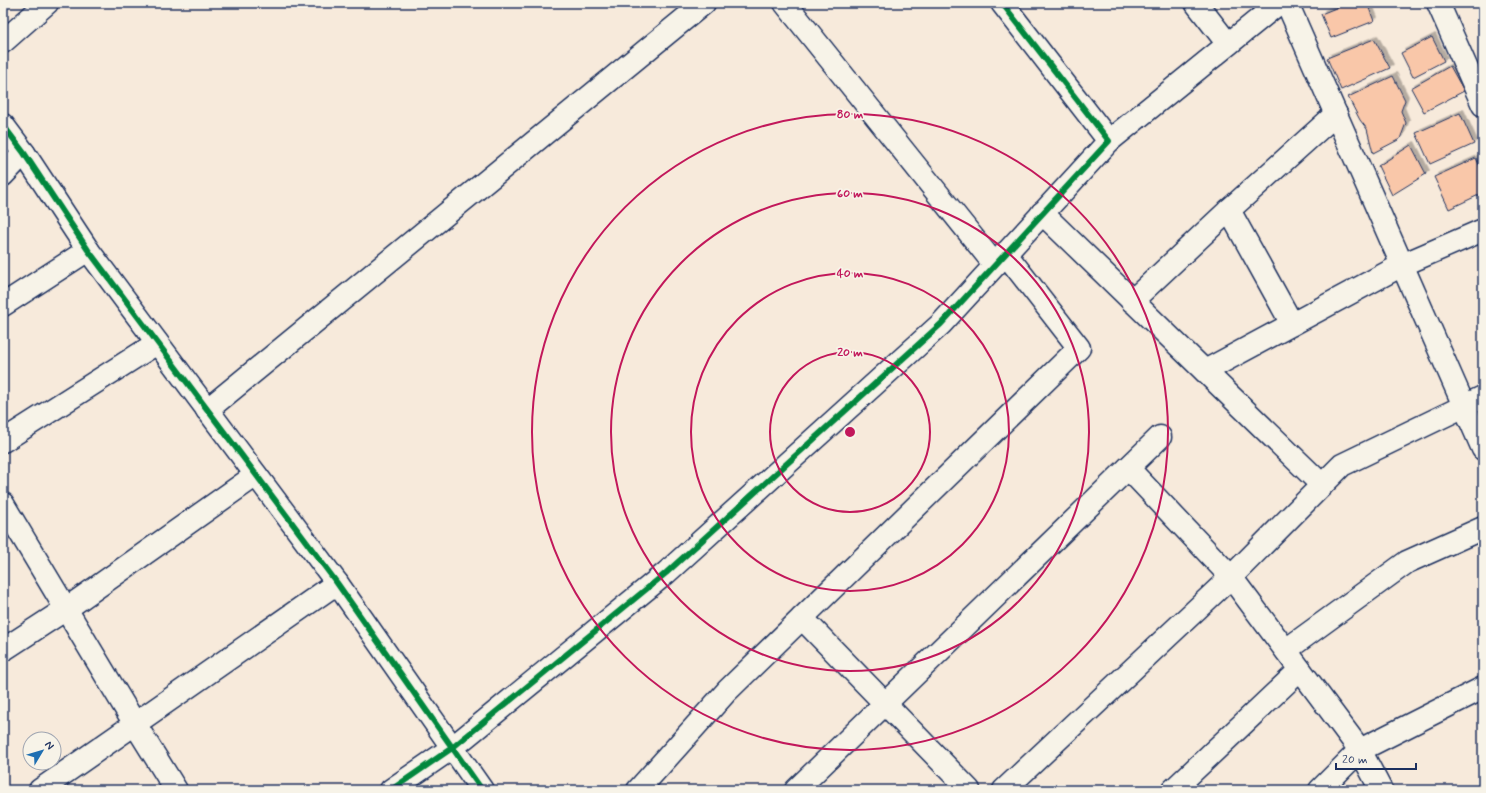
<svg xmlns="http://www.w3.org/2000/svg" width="1486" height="793" font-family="Mynerve,sans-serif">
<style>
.building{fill:#f9c7a9;stroke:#1b2f5e;filter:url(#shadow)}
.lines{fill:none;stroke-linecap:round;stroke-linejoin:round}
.street-casing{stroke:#1b2f5e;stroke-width:25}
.secondary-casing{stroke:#1b2f5e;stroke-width:25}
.street{stroke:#f7f3e8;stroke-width:22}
.secondary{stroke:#f7f3e8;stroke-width:22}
.cycleway-casing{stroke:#f7f3e8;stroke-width:8}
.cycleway{stroke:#00873e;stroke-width:6}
.ring{fill:none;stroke:#c2185b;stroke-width:2}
.centre{fill:#c2185b;stroke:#f7f3e8;stroke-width:2}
.ring-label{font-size:12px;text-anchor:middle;font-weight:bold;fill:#c2185b;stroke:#f7f3e8;stroke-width:3.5;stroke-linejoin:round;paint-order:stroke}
</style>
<defs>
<filter id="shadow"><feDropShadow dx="3.5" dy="-3.5" stdDeviation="0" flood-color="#0004"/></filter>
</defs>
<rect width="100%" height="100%" fill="#f7eadb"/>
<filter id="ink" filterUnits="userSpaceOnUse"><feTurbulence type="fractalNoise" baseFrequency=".025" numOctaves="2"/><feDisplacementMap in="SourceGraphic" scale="8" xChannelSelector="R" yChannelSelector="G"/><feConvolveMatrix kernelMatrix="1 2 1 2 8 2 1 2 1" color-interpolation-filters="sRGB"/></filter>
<g filter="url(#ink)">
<g class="building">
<path d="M1348,3H1367L1374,21L1331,38L1321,14Z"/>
<path d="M1432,37L1444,61L1413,77L1401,53Z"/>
<path d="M1374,39L1390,68L1341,90L1327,58Z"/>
<path d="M1450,66L1464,91L1424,112L1411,88Z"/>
<path d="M1393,76L1405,100L1401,111L1406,123L1400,139L1373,153L1367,129L1360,120L1348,97Z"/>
<path d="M1460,113L1474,144L1430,164L1416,133Z"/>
<path d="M1411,145L1426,174L1392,195L1378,166Z"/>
<path d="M1476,158L1483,173V193L1449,209L1434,177Z"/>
</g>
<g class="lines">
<defs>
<g id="street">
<path d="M785,3L995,265"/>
<path d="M1196,3L1228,44"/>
<path d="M1287,3L1483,449"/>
<path d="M1438,3L1483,105"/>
<path d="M3,42L47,3"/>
<path d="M3,125L24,153L88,250L337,583L482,790"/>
<path d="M1109,141L1279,3"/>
<path d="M3,175L24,153"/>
<path d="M1229,210L1292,324"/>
<path d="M1042,213L1322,485"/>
<path d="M1132,301L1229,210L1336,114"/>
<path d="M3,305L88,250"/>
<path d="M1205,371L1402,265L1483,230"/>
<path d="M207,410L704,3"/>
<path d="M3,441L157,343"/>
<path d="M1128,468L1231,577L1360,750L1381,790"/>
<path d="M3,504L135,724L176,790"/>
<path d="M802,618L969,790"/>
<path d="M3,650L66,609L256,475"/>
<path d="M1286,650L1407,562L1483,528"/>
<path d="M40,790L337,583"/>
<path d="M638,790L727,691L1079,348L1005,253"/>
<path d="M796,790L1160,437"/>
<path d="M1004,790L1231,577L1342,465L1483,397"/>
<path d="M1173,790L1300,670"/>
<path d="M1320,790L1360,750L1483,688"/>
</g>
<path id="secondary" d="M391,790L452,748L666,573L941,324L1109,141L1002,3"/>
</defs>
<use href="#street" class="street-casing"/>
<use href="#secondary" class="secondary-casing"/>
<use href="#street" class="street"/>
<use href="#secondary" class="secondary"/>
<defs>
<g id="cycleway">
<path d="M3,125L24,153L88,250L337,583L482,790"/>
<path d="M391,790L452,748L666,573L941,324L1109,141L1002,3"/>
</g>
</defs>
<use href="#cycleway" class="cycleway-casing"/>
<use href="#cycleway" class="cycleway"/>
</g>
</g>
<g class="ring">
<circle cx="850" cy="432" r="80"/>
<circle cx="850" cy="432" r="159"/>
<circle cx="850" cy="432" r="239"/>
<circle cx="850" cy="432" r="318"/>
</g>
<circle cx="850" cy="432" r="6" class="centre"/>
<g class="ring-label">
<text x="850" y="118">80 m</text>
<text x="850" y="197">60 m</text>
<text x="850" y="277">40 m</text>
<text x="850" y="356">20 m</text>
</g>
<rect width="1486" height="793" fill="none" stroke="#f7f3e8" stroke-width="16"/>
<rect x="8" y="8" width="1470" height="777" fill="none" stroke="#1b2f5e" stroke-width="1.5" filter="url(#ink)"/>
<g transform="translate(42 751) rotate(52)"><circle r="19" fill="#f7f3e8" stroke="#9fa5b1"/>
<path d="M0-3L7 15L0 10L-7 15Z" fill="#1f6fb2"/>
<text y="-6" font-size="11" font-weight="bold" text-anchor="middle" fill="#1b2f5e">N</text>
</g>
<path d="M1336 763v6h80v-6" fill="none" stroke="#1b2f5e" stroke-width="2"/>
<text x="1342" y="763" font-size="12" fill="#1b2f5e" stroke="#f7f3e8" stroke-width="3" paint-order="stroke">20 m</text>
</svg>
